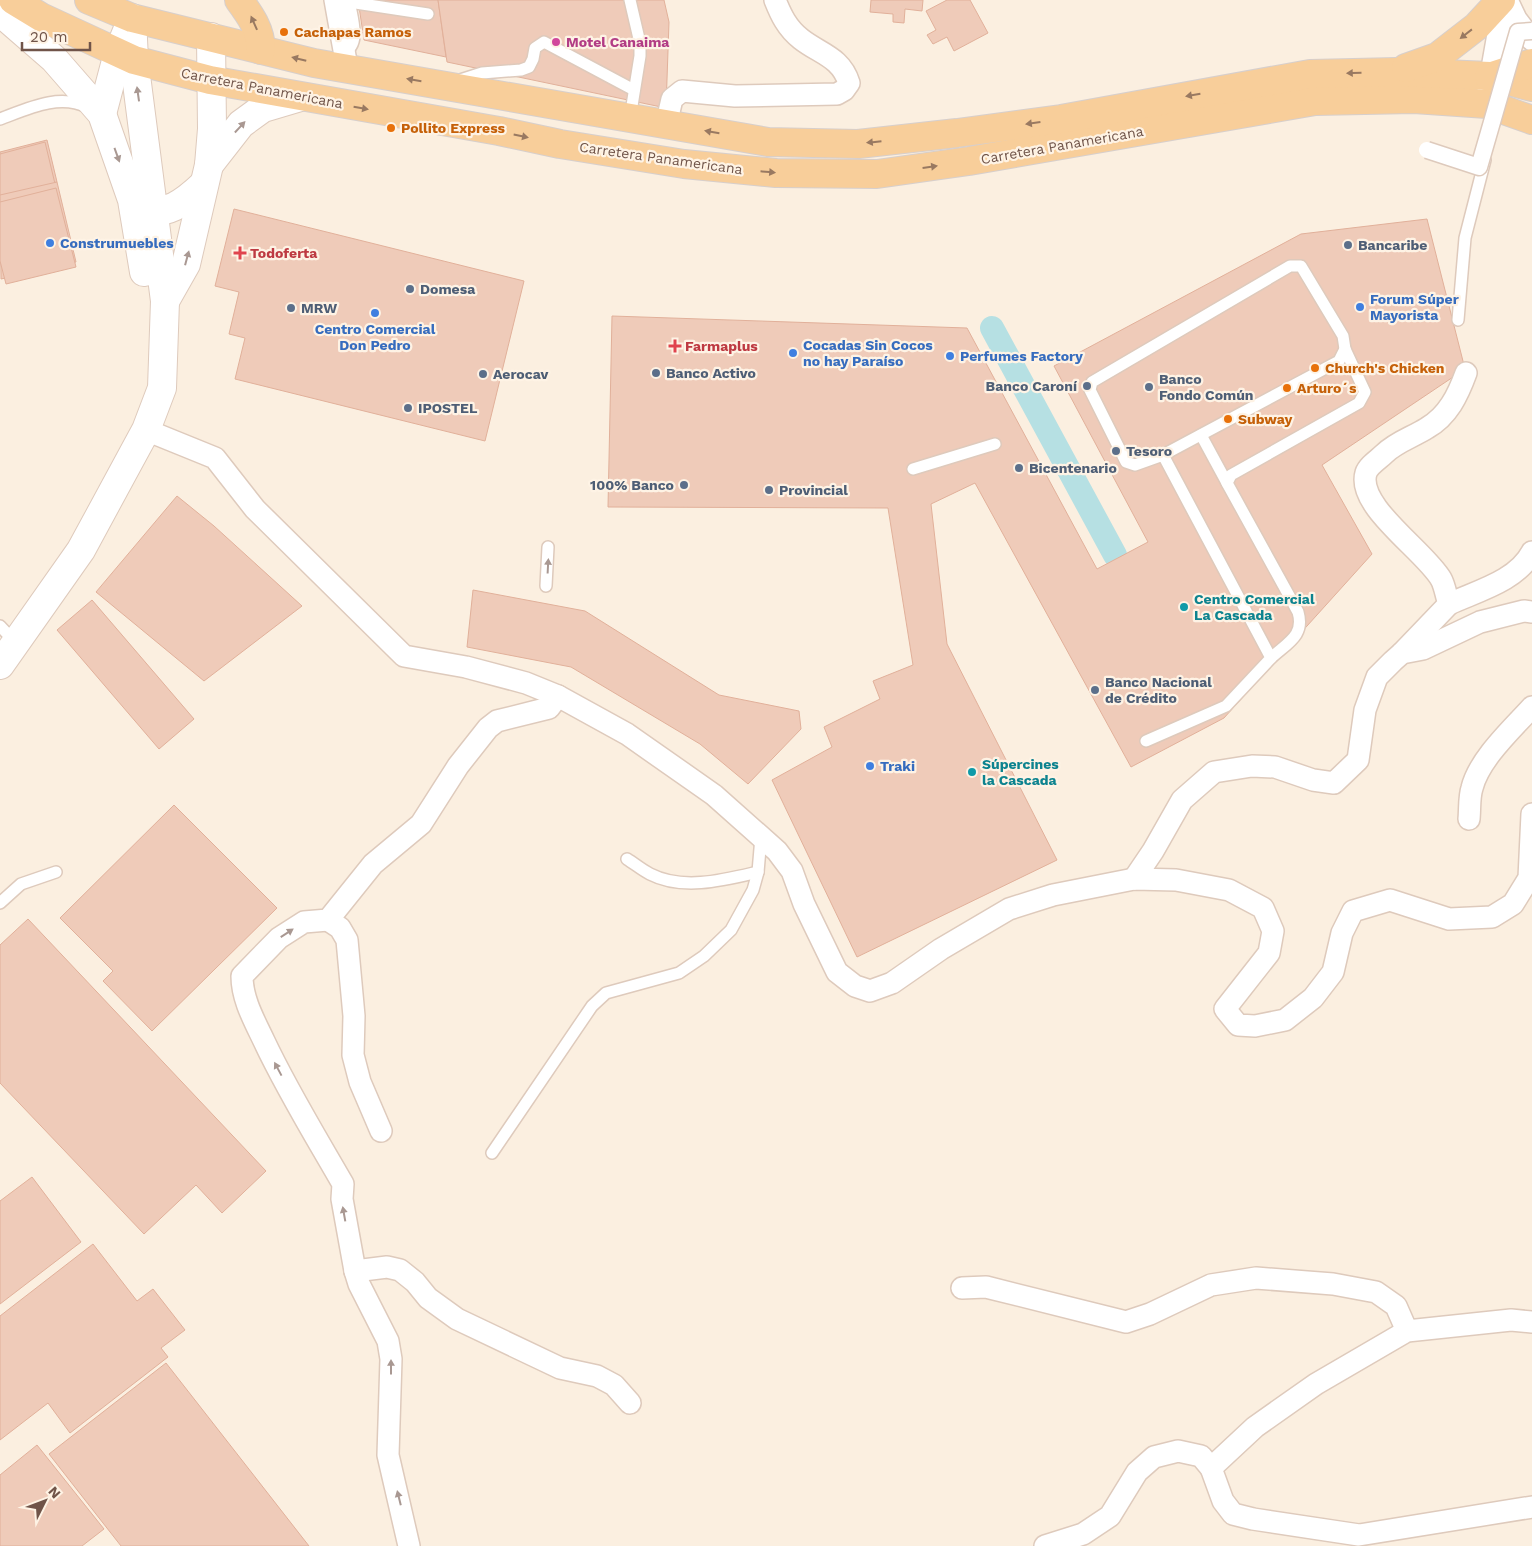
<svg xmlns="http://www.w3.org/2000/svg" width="1532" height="1546" font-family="'Work Sans',sans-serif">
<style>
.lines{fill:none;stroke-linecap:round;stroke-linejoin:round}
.canal{stroke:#b6e0e3;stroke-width:24}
.building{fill:#efcbb9;stroke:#e1b09a}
.service-casing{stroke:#decabc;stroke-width:14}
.minor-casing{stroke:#decabc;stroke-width:24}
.tertiary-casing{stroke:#decabc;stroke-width:30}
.primary-casing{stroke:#d7cfcc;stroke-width:30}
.service{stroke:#fff;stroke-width:11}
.minor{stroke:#fff;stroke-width:21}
.tertiary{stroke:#fff;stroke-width:28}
.primary{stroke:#f8ce9a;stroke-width:28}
.pedestrian-bridge-casing{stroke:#decabc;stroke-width:19;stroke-linecap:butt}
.pedestrian-bridge{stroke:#fff;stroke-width:16}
.oneway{fill:#997961}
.oneway2{fill:#a99892}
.food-dot{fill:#e8710a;stroke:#fef3e5;stroke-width:2}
.hotel-dot{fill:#d1479c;stroke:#fef3e5;stroke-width:2}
.shop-dot{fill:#3f7fe0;stroke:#fef3e5;stroke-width:2}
.service-dot{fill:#5c6f8a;stroke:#fef3e5;stroke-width:2}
.health-dot{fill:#e0444e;stroke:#fef3e5;stroke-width:2}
.culture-dot{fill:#0f9aa8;stroke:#fef3e5;stroke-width:2}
.labels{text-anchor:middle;stroke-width:4.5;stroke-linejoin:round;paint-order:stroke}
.food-label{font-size:14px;font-weight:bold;fill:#c56008;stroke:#fef3e5;text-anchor:start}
.hotel-label{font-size:14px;font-weight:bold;fill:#b23c85;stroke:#fef3e5;text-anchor:start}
.street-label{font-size:14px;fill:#705449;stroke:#fef3e5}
.shop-label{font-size:14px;font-weight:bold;fill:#366cbe;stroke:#fef3e5;text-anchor:start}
.service-label{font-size:14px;font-weight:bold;fill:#4e5e75;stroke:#fef3e5;text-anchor:start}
.health-label{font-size:14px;font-weight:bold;fill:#be3a42;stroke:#fef3e5;text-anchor:start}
.culture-label{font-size:14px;font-weight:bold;fill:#0d838f;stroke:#fef3e5;text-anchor:start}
</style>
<rect width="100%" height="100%" fill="#fbefe0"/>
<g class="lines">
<path class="canal" d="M992,328L1115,555"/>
</g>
<g class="building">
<path d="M358,0H438L446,57L364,40Z"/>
<path d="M438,0H664L669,22L666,108L447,62Z"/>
<path d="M871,0H923L922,11L905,9L904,23L893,22V14L870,12Z"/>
<path d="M947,0H970L988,33L954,51L947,37L933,44L927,35L936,30L926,11Z"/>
<path d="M47,140L57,182L0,195V152Z"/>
<path d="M45,142L56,188L0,202V154Z"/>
<path d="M57,182L76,262L1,279L0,195Z"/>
<path d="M56,188L76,267L6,284L0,261V202Z"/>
<path d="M234,209L524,281L485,441L235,379L245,338L229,334L239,292L215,286Z"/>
<path d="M1427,219L1465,369L1322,465L1372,554L1224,718L1131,767L975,483L931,504L947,644L1057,860L857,957L772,780L832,747L824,727L880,699L873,681L913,665L888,508L608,507L612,316L967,328L1097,569L1148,542L1054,366L1301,234Z"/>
<path d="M177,496L214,526L302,606L204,681L96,592Z"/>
<path d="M473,590L585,611L719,695L799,711L801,729L748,784L700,744L571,667L467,647Z"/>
<path d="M92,600L194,719L159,749L57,630Z"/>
<path d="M174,805L277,908L152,1031L103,981L113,971L60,918Z"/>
<path d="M28,919L266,1171L222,1213L196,1185L144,1234L0,1083V945Z"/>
<path d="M32,1177L81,1242L0,1304V1201Z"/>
<path d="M93,1244L137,1301L153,1289L185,1330L161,1348L168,1357L70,1433L48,1403L0,1440V1316Z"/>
<path d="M166,1363L309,1546H121L49,1454Z"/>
<path d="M37,1445L104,1529L82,1546H0V1475Z"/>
</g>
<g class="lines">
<defs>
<g id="service">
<path d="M349,2L428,14"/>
<path d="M344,52C362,44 351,16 349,0"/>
<path d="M457,81L482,73L521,70L529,67L533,59L535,48L544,42L634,90"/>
<path d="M630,118L640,56V43L630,0"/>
<path d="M0,119C27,109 59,93 87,107"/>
<path d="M1458,320L1465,238L1485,160"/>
<path d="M1201,435L1227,483"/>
<path d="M913,469L995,444"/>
<path d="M546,586L548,547"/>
<path d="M0,626L16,643"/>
<path d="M1271,658C1287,643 1305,636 1298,612L1227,483L1231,475L1359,403L1365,392L1345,349"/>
<path d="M1146,741L1226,706L1271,658L1163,455L1339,361L1345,349L1343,336L1301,266H1290L1092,382L1090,390L1126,462L1135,465L1163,455"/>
<path d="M627,859C635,864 642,870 650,874C683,891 724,880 758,872"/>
<path d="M0,903L21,884L56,872"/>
<path d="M492,1153L592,1006L606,993L679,973L704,956L731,930L753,890L758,872L761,837"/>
</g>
<g id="minor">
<path d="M335,0L347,67"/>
<path d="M1507,0L1516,19L1532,40"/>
<path d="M1488,91L1504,0"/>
<path d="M666,125L672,99L682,91L735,96L837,94L844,90L849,83C841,57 820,54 801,39C787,28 781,15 775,0"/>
<path d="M146,430L215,458L255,509L404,656L466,667L526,683L558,696L627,734L714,795L777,851L792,871L804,904L837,972L855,986L870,991L892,983L941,949L1009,909L1053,895L1134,879L1176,880L1229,890L1263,908L1273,931L1269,953L1225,1009L1238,1025L1255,1026L1285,1020L1313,998L1333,972L1342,933L1353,911L1390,900L1449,919L1492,917L1513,904L1529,878L1532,814"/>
<path d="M1449,604C1477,591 1517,581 1532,552"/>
<path d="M1402,653L1449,604C1446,596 1445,586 1441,579C1425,551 1356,506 1366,473C1368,466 1379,459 1384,454C1396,442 1413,437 1427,428C1448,416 1458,395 1466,373"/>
<path d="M1469,819C1470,809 1469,797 1472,788C1479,759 1513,728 1532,707"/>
<path d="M1134,879L1153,851L1182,800L1214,772L1252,766L1275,767L1313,780L1334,783L1358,760L1365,710L1377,677L1393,661L1402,653L1423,649L1480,622L1524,611L1532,612"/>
<path d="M328,920L340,928L347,940L354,1016L353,1055L360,1082L381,1131"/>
<path d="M355,1271L387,1267L400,1270L415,1282L428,1298L457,1319L560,1368L597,1376L614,1385L630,1403"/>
<path d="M962,1288L986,1287L1126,1322L1150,1314L1211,1285L1256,1278L1333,1284L1376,1292L1396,1306L1407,1331"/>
<path d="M1532,1322L1511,1320L1407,1331L1316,1384L1255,1427L1211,1468L1223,1501L1233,1514L1253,1519L1359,1535L1532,1507"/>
<path d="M409,1546L388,1455L391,1359L388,1341L359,1284L355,1271L342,1199L343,1184C316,1137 287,1090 264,1041C254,1020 242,999 242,976L279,938L304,922L328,920L373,864L421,824L458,766L488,728L497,721L549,708L558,696"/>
<path d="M1045,1546L1083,1534L1110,1516L1137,1472L1154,1457L1178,1451L1201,1456L1211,1468"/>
</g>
<g id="tertiary">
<path d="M0,12L54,59L102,114L132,200L144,272"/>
<path d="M102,114L118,53L127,31"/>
<path d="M209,165L241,124L263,108L300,97"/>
<path d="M139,206C164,220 186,201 204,184"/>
<path d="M165,301L186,264L209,165L212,129L211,37"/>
<path d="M0,665L81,550L146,430L162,388L165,301L134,60L132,18"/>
</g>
<g id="primary">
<path d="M13,0L41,17L134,60L210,80L499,131L560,144L684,164L776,173L877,174L969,161L1315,101L1414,99L1487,104L1532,120"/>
<path d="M89,0L132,18L314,63L768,142L858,144L957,133L1061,119L1310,74L1396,72L1490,76L1532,87"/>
<path d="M239,0C250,15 261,30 261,50"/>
<path d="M1406,68L1437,57L1477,26L1501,0"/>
<path d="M1489,77L1532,63"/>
</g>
</defs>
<use href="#service" class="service-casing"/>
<use href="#minor" class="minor-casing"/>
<use href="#tertiary" class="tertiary-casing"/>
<use href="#primary" class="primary-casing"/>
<use href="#service" class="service"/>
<use href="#minor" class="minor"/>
<use href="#tertiary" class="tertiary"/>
<use href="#primary" class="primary"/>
<defs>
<path id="pedestrian-bridge" d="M1427,150L1479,167L1518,32L1532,31"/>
</defs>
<use href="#pedestrian-bridge" class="pedestrian-bridge-casing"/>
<use href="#pedestrian-bridge" class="pedestrian-bridge"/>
</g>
<defs><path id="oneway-solid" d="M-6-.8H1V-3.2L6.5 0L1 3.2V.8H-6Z" transform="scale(1.25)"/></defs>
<g class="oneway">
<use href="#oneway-solid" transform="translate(254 23) rotate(-114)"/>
<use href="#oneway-solid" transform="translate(1466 34) rotate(142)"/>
<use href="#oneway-solid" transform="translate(299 59) rotate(-166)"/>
<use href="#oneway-solid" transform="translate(1354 73) rotate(178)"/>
<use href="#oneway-solid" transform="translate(414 80) rotate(-170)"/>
<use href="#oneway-solid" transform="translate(1193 95) rotate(170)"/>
<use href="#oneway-solid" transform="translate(361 108) rotate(10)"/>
<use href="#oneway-solid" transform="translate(1033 123) rotate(172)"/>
<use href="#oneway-solid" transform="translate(712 132) rotate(-170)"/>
<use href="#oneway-solid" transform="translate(521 136) rotate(12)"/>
<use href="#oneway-solid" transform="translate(874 142) rotate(174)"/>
<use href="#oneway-solid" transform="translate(930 167) rotate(-8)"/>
<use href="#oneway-solid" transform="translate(768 172) rotate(5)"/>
</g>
<g class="oneway2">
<use href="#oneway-solid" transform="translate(138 94) rotate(-98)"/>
<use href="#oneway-solid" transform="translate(240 127) rotate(-47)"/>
<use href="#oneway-solid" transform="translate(117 155) rotate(70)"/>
<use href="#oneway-solid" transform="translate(187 258) rotate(-75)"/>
<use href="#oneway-solid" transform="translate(548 566) rotate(-87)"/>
<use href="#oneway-solid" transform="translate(287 933) rotate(-33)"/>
<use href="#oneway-solid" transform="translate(278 1069) rotate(-118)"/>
<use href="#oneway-solid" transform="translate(344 1214) rotate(-100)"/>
<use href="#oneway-solid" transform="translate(391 1367) rotate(-90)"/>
<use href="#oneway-solid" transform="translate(399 1498) rotate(-104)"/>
</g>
<g class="food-dot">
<circle cx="284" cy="32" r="5"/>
<circle cx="391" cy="128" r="5"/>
<circle cx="1315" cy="368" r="5"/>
<circle cx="1287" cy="388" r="5"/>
<circle cx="1228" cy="419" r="5"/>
</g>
<circle class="hotel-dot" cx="556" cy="42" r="5"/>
<g class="shop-dot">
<circle cx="50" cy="243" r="5"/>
<circle cx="1360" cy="307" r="5"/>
<circle cx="375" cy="313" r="5"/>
<circle cx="793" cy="353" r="5"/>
<circle cx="950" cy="356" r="5"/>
<circle cx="870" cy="766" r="5"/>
</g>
<g class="service-dot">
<circle cx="1348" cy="245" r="5"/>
<circle cx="410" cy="289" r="5"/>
<circle cx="291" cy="308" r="5"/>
<circle cx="656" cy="373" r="5"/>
<circle cx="483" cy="374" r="5"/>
<circle cx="1087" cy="386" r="5"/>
<circle cx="1149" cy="387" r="5"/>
<circle cx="408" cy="408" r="5"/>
<circle cx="1116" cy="451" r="5"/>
<circle cx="1019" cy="468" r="5"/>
<circle cx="684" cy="485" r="5"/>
<circle cx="769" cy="490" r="5"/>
<circle cx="1095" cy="690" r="5"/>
</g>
<g class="health-dot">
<path d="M237.5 245.5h5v5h5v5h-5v5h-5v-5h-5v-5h5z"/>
<path d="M672.5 338.5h5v5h5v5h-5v5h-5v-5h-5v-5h5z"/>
</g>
<g class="culture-dot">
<circle cx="1184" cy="607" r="5"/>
<circle cx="972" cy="772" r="5"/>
</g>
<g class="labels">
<g class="food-label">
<text x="294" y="37">Cachapas Ramos</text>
<text x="401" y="133">Pollito Express</text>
<text x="1325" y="373">Church's Chicken</text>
<text x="1297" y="393">Arturo´s</text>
<text x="1238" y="424">Subway</text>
</g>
<g class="hotel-label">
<text x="566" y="47">Motel Canaima</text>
</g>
<g class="street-label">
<text transform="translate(262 88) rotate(11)" y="5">Carretera Panamericana</text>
<text transform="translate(1062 145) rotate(-10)" y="5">Carretera Panamericana</text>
<text transform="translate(661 158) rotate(8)" y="5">Carretera Panamericana</text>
</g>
<g class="shop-label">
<text x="60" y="248">Construmuebles</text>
<text x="1370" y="304">Forum Súper<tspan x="1370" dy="16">Mayorista</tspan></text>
<text x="375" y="334" text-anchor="middle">Centro Comercial<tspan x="375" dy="16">Don Pedro</tspan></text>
<text x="803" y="350">Cocadas Sin Cocos<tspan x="803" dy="16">no hay Paraíso</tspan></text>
<text x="960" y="361">Perfumes Factory</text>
<text x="880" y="771">Traki</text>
</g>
<g class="service-label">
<text x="1358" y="250">Bancaribe</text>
<text x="420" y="294">Domesa</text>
<text x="301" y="313">MRW</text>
<text x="666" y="378">Banco Activo</text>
<text x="493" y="379">Aerocav</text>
<text x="1159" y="384">Banco<tspan x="1159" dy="16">Fondo Común</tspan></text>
<text x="1077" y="391" text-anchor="end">Banco Caroní</text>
<text x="418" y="413">IPOSTEL</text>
<text x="1126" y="456">Tesoro</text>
<text x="1029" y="473">Bicentenario</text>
<text x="674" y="490" text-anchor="end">100% Banco</text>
<text x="779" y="495">Provincial</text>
<text x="1105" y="687">Banco Nacional<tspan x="1105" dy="16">de Crédito</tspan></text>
</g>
<g class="health-label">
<text x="250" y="258">Todoferta</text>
<text x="685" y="351">Farmaplus</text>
</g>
<g class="culture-label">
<text x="1194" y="604">Centro Comercial<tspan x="1194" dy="16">La Cascada</tspan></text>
<text x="982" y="769">Súpercines<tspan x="982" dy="16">la Cascada</tspan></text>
</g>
</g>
<g transform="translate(45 1501) rotate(48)" stroke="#fef3e5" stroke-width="4" paint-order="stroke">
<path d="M0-4L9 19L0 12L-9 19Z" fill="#705449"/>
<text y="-8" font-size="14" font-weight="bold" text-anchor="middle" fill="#705449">N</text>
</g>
<path d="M22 42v8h68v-8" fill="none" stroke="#705449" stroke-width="2.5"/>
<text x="30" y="42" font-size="15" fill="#705449" stroke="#fef3e5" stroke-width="4" paint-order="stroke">20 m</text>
</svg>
